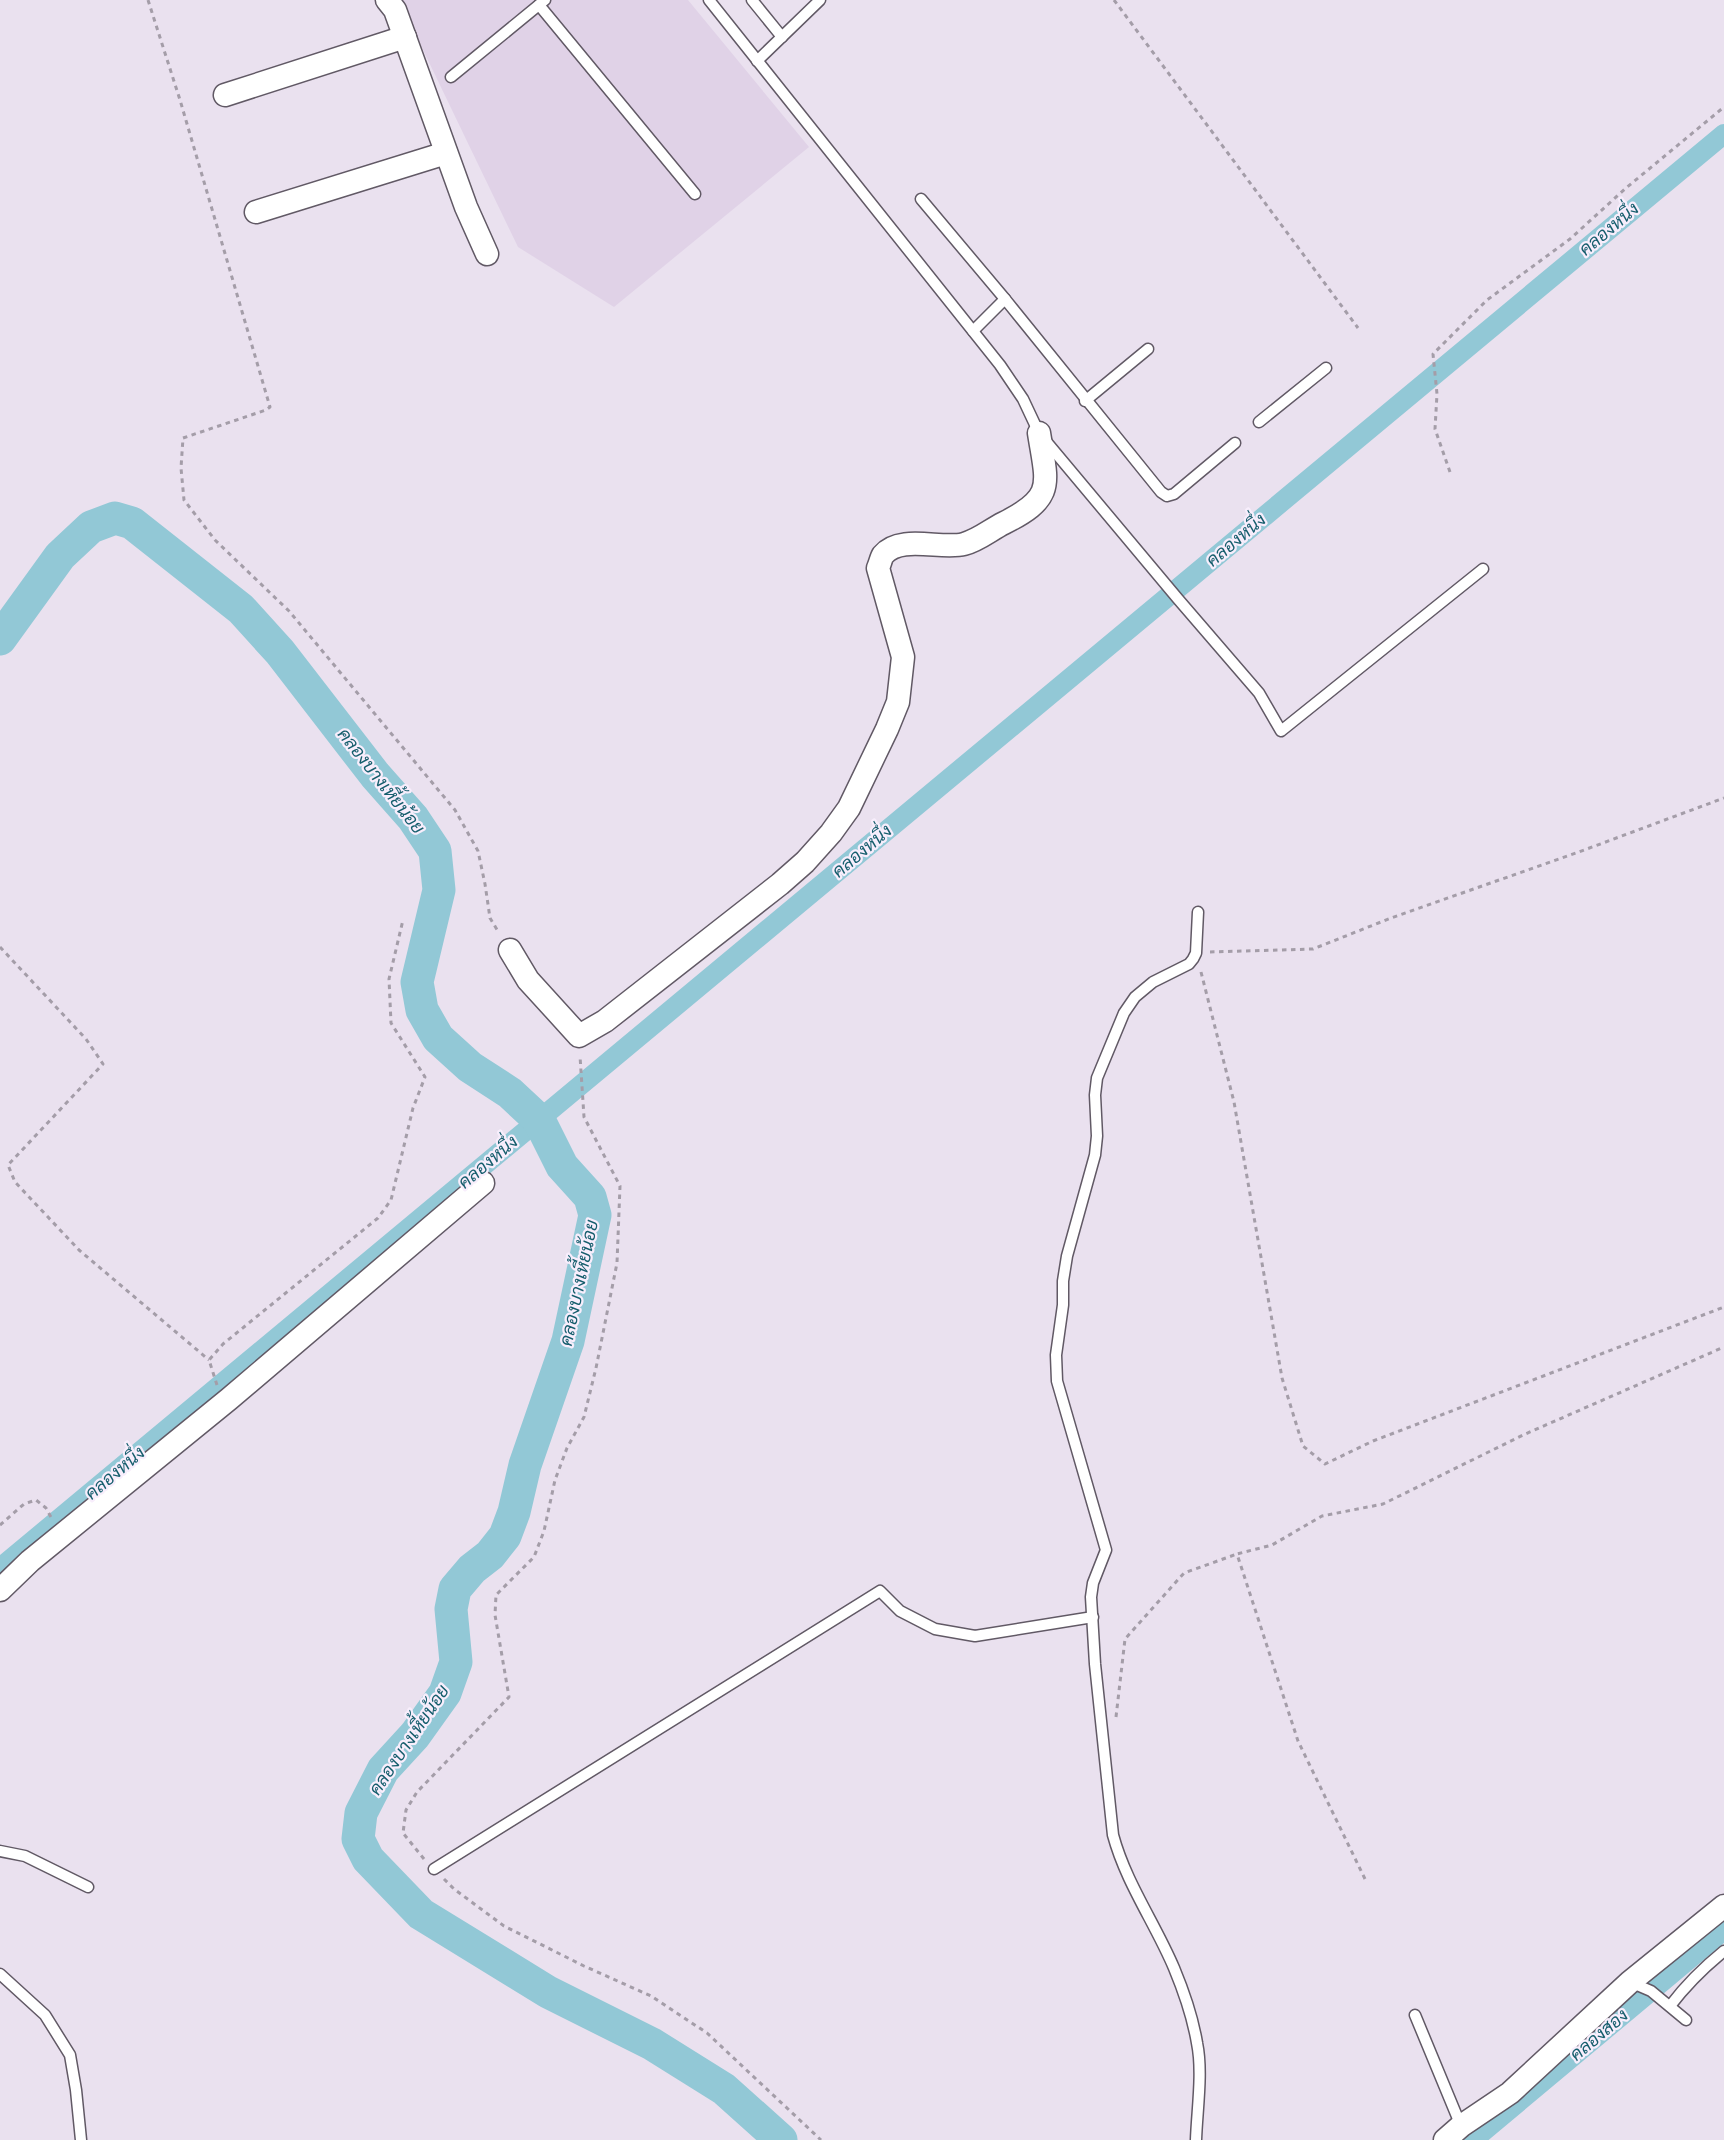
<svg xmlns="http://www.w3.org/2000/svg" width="1724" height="2140" font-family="Lato,Sarabun,sans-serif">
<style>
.built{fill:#e0d2e7}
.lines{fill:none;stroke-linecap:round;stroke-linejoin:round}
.canal{stroke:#92c8d6;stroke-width:20}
.river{stroke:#92c8d6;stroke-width:33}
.lane-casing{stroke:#615965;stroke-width:13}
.street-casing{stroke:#615965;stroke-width:25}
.path{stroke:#a49da8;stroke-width:3;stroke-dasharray:4.5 4.5;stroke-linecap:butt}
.lane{stroke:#fff;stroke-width:10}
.street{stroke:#fff;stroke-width:22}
.labels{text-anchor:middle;stroke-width:4.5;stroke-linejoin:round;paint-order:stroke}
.water-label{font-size:18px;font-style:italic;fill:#165e6d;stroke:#f8eefc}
</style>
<rect width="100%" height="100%" fill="#eae1ef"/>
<path class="built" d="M399,0H688L809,147L614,307L518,247Z"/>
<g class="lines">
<g class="canal">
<path d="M0,1568L1724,134"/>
<path d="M1473,2140L1724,1930"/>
</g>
<path class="river" d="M0,639L60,556L91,527L115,518L132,523L241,609L280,652L375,775L413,818L435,851L439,890L417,982L422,1010L438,1038L470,1067L510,1093L539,1120L562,1166L590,1197L595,1215L568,1341L525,1465L514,1512L505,1536L490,1555L472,1569L455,1589L451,1609L456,1662L445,1693L415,1735L383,1770L361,1813L358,1839L368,1859L421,1914L548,1992L652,2044L724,2089L781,2140"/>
<defs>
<g id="lane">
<path d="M709,0L1000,365L1023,399L1039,433L1178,599L1259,693L1281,731L1483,569"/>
<path d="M752,0L782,37"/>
<path d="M539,5L695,194"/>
<path d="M757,61L820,0"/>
<path d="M451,77L545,0"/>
<path d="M921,199L1005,299"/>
<path d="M973,331L1005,299L1161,492L1167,496L1174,494L1235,443"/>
<path d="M1085,401L1148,349"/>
<path d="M1259,422L1326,368"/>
<path d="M0,1851L25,1856L88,1887"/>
<path d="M434,1869L880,1591L900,1611L935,1629L975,1636L1093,1617"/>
<path d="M0,1974L45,2015L70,2055L76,2090L81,2140"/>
<path d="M1630,1982L1651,1991L1686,2020"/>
<path d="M1670,2006C1686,1985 1703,1968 1724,1951"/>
<path d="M1415,2015L1461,2126"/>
<path d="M1196,2140C1197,2110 1203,2072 1197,2043C1193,2019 1184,1992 1174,1968C1155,1923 1126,1883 1113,1835L1095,1664L1091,1597L1093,1583L1106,1550L1057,1381L1056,1355L1063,1305V1281L1067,1256L1095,1155L1097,1136L1095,1095L1097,1078L1124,1013L1135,997L1153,982L1189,964L1193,959L1196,953L1198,912"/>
</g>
<g id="street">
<path d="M387,0L395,10L466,207L487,254"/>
<path d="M225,95L405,37"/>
<path d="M256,212L446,153"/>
<path d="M510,950L528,980L579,1036L605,1021L780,884L805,862L831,833L849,808L887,729L898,702L903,657L878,568C880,564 881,558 883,555C900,534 942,550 964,544C979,540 990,530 1004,523C1056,497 1047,484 1039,433"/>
<path d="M0,1590L30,1561L229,1399L483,1183"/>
<path d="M1445,2140L1461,2126L1510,2093L1630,1982L1724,1906"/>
</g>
</defs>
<use href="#lane" class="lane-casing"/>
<use href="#street" class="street-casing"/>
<g class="path">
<path d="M148,0L180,100L270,407L266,410L183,438L181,468L184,500L215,540L289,611L455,810L478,851L485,884L490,918L499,933"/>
<path d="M1114,0L1358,328"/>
<path d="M1450,472L1435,429L1437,394L1433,354L1487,300L1570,239L1626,188L1724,107"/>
<path d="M0,947L86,1039L103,1064L8,1165L15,1182L79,1250L209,1360"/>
<path d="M1210,952L1313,949L1391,918L1576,853L1724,798"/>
<path d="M1201,972L1234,1102L1282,1378L1303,1446L1325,1464L1373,1441L1724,1307"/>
<path d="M217,1385L209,1360L223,1344L378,1218L391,1200L413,1108L425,1077L391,1023L389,979L403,920"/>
<path d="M0,1525L24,1504L36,1500L46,1508L52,1519"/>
<path d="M1116,1717L1125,1639L1184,1573L1237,1554"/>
<path d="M424,1859L403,1833L406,1810L417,1792L509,1697L495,1615L496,1595L534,1557L544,1531L555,1480L567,1448L584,1417L596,1368L617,1263L620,1186L584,1117L580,1056"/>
<path d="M444,1879L454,1889L504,1926L584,1966L651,1996L707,2033L821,2140"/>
<path d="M1365,1879L1298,1741L1237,1554L1272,1545L1322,1516L1383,1504L1523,1435L1724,1347"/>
</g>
<use href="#lane" class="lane"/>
<use href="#street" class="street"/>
</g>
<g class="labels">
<g class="water-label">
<text transform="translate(1609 229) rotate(-40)" y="6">คลองหนึ่ง</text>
<text transform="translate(1236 540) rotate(-40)" y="6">คลองหนึ่ง</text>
<text transform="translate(381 781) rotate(52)" y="6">คลองบางเหี้ยน้อย</text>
<text transform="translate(862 851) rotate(-40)" y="6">คลองหนึ่ง</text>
<text transform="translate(488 1162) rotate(-40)" y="6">คลองหนึ่ง</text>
<text transform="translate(579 1283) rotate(-78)" y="6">คลองบางเหี้ยน้อย</text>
<text transform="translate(115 1473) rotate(-40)" y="6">คลองหนึ่ง</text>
<text transform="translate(409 1740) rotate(-56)" y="6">คลองบางเหี้ยน้อย</text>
<text transform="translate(1599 2035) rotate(-40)" y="6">คลองสอง</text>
</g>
</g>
</svg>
